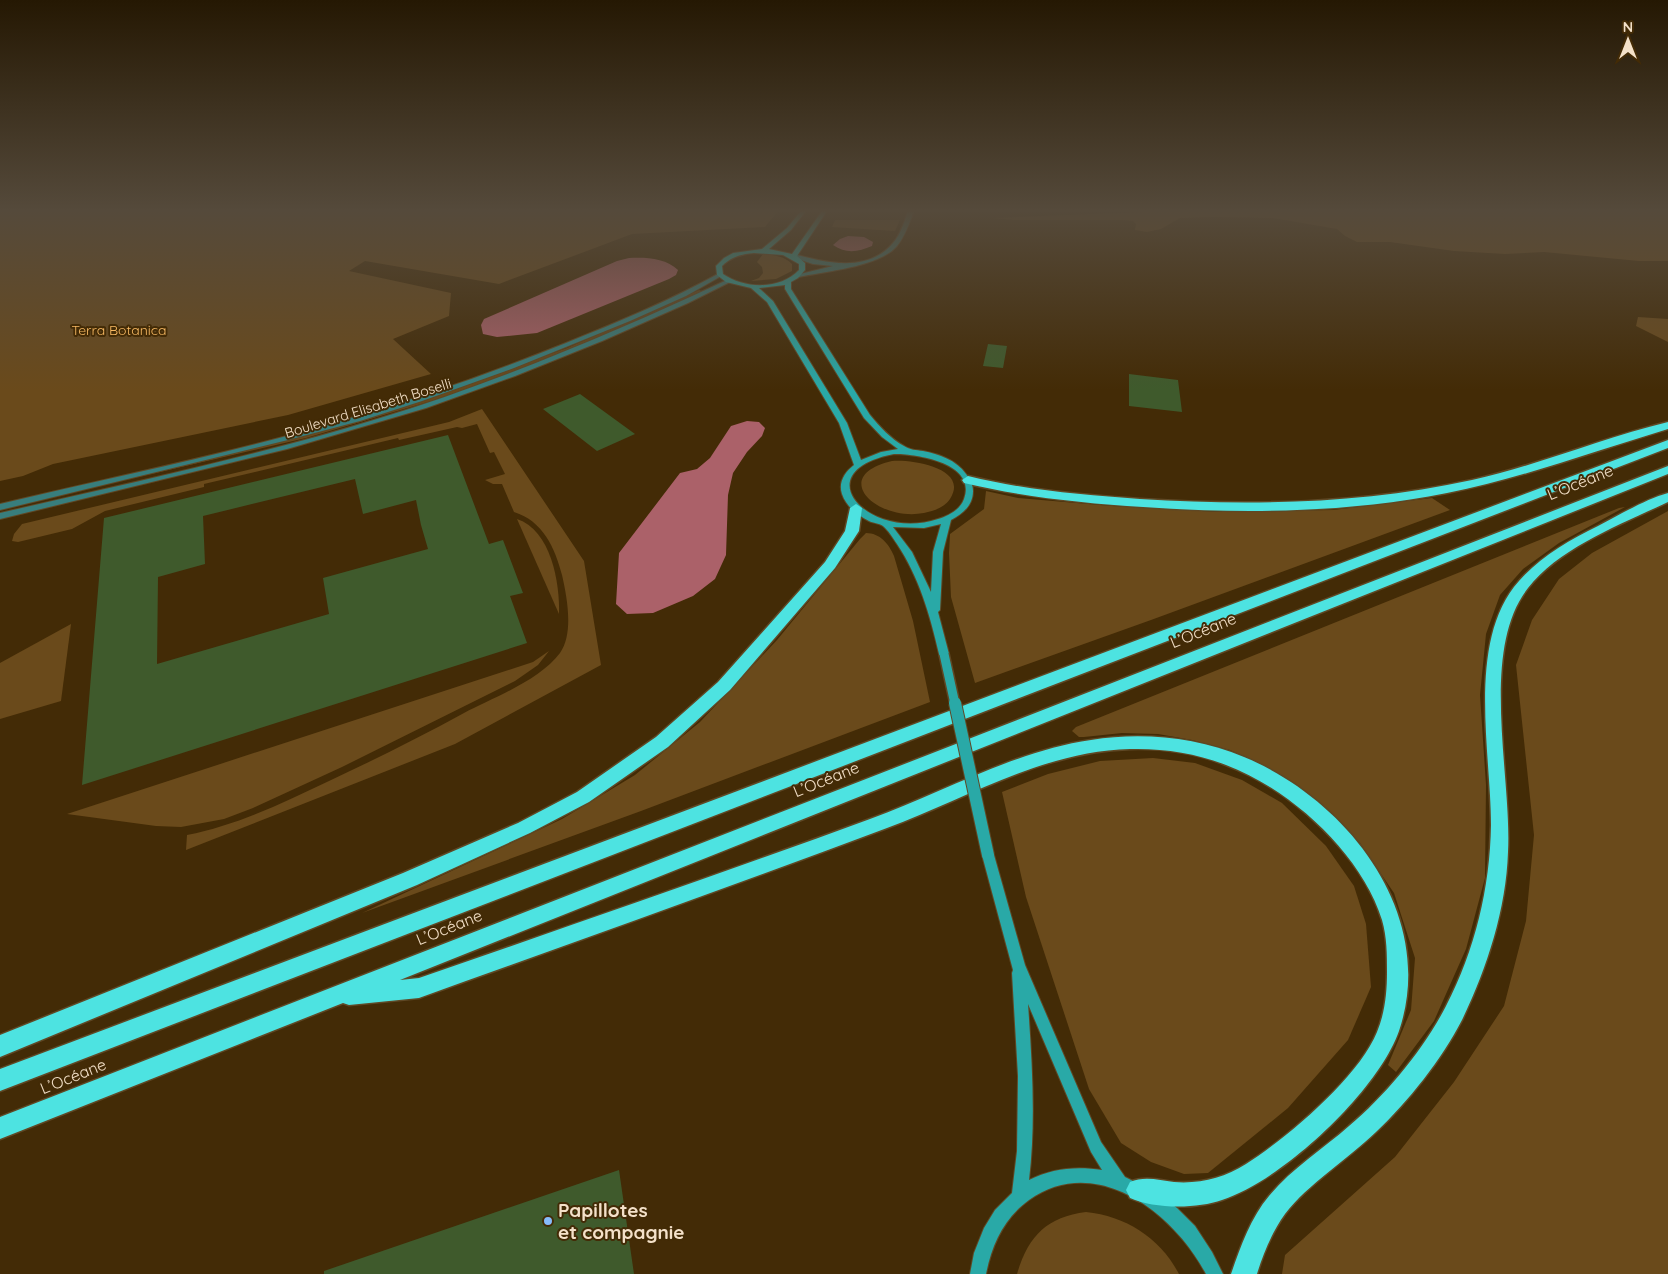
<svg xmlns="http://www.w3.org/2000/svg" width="1668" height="1274" font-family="Quicksand,sans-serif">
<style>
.green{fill:#6a4a1b}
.water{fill:#ab6169}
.building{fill:#3f5a2c;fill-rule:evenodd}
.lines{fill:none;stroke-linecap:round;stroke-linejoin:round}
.minor-casing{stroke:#5f4825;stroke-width:2}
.tertiary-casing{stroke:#5f4825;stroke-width:2}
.secondary-casing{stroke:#5f4825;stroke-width:2}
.motorway-casing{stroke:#5f4825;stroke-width:3}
.minor{fill:#387e7d;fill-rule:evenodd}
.tertiary{fill:#387e7d;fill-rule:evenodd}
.secondary{fill:#29a9a7;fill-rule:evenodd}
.motorway{fill:#4de3e1;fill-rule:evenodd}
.secondary-bridge-far1-casing{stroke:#5f4825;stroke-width:12;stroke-linecap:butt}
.secondary-bridge-casing{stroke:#5f4825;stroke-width:14;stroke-linecap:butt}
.secondary-bridge-far1{stroke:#29a9a7;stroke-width:9}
.secondary-bridge{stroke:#29a9a7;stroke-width:12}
.poi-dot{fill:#86bbfb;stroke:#432b06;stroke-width:2}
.labels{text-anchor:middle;stroke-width:4;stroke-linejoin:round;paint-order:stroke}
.far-park-label{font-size:14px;fill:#f7b963;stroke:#432b06}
.far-street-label{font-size:14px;fill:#f4e1c9;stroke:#432b06}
.street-label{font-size:16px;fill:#f4e1c9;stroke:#432b06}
.near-poi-label{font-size:19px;font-weight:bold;fill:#f4e1c9;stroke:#432b06;text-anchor:start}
</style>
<rect width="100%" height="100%" fill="#432b06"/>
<g class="green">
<path d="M0,211H778L765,227L632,234L499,284L365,261L349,271L451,293L449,316L393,339L431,374L288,415L53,464L23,476L0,481Z"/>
<path d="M1169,211H1668V261H1639L1544,252L1505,254L1454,251L1390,242H1357L1345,236L1337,229L1273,218L1215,217L1180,218L1161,229L1147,232L1135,230L1136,224L1133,221L1123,220H1015L992,218Z"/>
<path d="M835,220H900L895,231L832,227Z"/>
<path d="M763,254C774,255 784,256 792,264V271L776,279L751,281L759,278L763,273L762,267L757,262Z"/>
<path d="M699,290L702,291L613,333L507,375L431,401L306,438L125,480L313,433L416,402L567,348Z"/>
<path d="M1638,317L1668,319V342L1636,326Z"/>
<path d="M482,409L584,561L601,665L455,744L186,850L187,835C237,825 283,803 329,781C374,760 420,737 464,713C493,698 540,680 560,653C574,633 567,597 562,575C555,548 543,521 514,512L502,484H493L485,480L505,474L494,452L490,453L477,424L462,428L457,427L399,440L398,438L204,484V487L105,511L72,529L18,542L12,541L14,534L22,524L449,422Z"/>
<path d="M892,461C911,459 970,468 950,499C945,507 934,511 924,513C877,522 828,476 892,461Z"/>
<path d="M986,491L1018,498L1112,506L1219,512L1333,510L1432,498L1450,510L1151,620L975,683L951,597L949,553L950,534L984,509Z"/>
<path d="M1625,507L1559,543L1523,569L1500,595L1486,634L1480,695L1486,785L1485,878L1466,949L1434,1021L1396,1072L1388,1065L1411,1010L1415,958L1394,893L1360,843L1318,801L1271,769L1230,750L1192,740L1158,734L1122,733L1084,737H1079L1072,731L1076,727L1619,508Z"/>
<path d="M1668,511V1274H1282L1285,1255L1395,1157L1454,1082L1504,1006L1526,921L1534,835L1516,665L1532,620L1559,579L1592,553Z"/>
<path d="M517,519C551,530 560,583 559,614Z"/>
<path d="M866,533C880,533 889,544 894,556L913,621L930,702L641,811L362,913L562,819L635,775L700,722L777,640L860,539Z"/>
<path d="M71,624L61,701L0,719V663Z"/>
<path d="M549,651L538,665L515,681L342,767L253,808L224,819L181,827L156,826L67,814L533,662Z"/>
<path d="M1153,758L1195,763L1242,780L1282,803L1326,846L1354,886L1366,924L1371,987L1348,1040L1288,1108L1208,1173L1184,1174L1151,1162L1121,1143L1089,1089L1026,897L1002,792L1048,774L1100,761Z"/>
<path d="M1086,1212C1126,1216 1160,1238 1179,1274H1017C1028,1236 1047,1217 1086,1212Z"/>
</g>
<g class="water">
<path d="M848,236L864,237L873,242L872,246C858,252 846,254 833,245L840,239Z"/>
<path d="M629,258C645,257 666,258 678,270L676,275L669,279L537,333L497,337L483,334L481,325L484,319L617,261Z"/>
<path d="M747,421L759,422L765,428L762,436L747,452L733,473L728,495L726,555L715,579L693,596L653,613L627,614L616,604L619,553L680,473L697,469L710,458L731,426Z"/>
</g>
<g class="building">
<path d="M988,344L1007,346L1003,368L983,366Z"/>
<path d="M1129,374L1178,380L1182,412L1129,406Z"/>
<path d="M580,394L635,434L597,451L543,409Z"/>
<path d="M448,435L489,544L503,540L523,593L510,596L527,643L82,785L104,518ZM355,479L363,514L416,500L421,525L428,549L323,578L329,614L157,664L158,577L205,564L203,516Z"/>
<path d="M619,1170L634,1274H324V1271Z"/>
</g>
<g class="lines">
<defs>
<path id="minor" d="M908,211H914C909,224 905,236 897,246C879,267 826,271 799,277L796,275L833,266L813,264L792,257V255L794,254C826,263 868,273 893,243C901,234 904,222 908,211Z"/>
<g id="tertiary">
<path d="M718,274L723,275L686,296L630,321L514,368L422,401L360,421L288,440L0,510V504C118,476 238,452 354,417C426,396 496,371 566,343C618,322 669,301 718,274Z"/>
<path d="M727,280L732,281L688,303L602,341L515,376L426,408L287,449L0,519V513C126,484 253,457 377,419C497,382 613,333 727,280Z"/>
</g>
<g id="secondary">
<path d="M801,211H806L791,230L769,249L792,254L822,211H827L797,256L805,263V270L798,278L791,282V289L870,415C880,427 891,439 904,446C910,450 916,450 923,451C939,454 956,460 966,474C970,479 973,485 973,491C973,506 962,514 951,520L943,552L940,610L938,612L949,654L948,657H940L939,654C930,615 919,577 897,544C893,538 888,530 883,526C879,523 873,523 869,521C857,515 846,506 842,494C838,482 845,472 854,465L839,423L767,302L751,288L726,282L717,275L716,266L724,258L733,253L762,249L787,228ZM754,253L783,255L799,264V270C780,290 745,289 723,274L722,266C731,257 741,254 754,253ZM785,285V289L864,418L882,437L898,449L881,452L861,460L847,423L773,301L759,288ZM894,454C917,454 977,463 964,499C960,510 948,516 938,519C871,542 802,472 894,454ZM941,524L933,552L931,592L912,552L893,527L924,528Z"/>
<path d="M988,850L992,851L994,855L1025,965L1101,1142L1125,1177L1157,1193L1177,1208L1195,1226L1212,1252L1223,1274H1206C1174,1213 1096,1152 1029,1200C1004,1218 992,1244 986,1274H970L974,1253L984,1228L995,1210L1012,1193L1017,1151L1018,1076L1012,973L1013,970L982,855L984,851ZM1028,1004L1091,1152L1102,1170C1077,1166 1052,1168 1029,1180C1036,1122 1032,1063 1028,1004Z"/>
</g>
<g id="motorway">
<path d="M1668,422V429C1595,451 1522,478 1447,493C1347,513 1244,514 1143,507C1082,503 1023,497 964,483L962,480L968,476C1025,490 1082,495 1140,499C1252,506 1363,504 1472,480C1539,465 1602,438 1668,422Z"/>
<path d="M1668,440V448L0,1091V1069Z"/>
<path d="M1668,466V474L400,980L419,978C569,926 720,874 870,819C942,793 1014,751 1091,740C1142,732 1196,737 1244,757C1348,800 1438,915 1399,1031C1378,1091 1282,1181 1222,1200C1197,1209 1154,1209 1130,1198L1126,1190L1130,1182C1144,1176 1159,1180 1174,1182C1200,1184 1224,1178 1246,1164C1287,1138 1359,1077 1377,1032C1385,1013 1387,992 1387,972C1387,955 1387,937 1382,920C1361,853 1290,789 1226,765C1196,753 1162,748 1130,749C1043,751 966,799 887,828C732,886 575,942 419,998L349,1005L343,1003L0,1139V1117Z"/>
<path d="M1668,493V502C1622,524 1560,547 1528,588C1479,650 1512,777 1508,852C1506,910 1487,968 1462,1020C1442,1059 1408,1102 1376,1132C1348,1159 1308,1184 1285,1214C1272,1232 1263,1254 1257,1274H1231C1240,1248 1251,1217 1269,1196C1291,1169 1323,1149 1349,1126C1386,1095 1424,1049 1446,1006C1475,950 1490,888 1491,825C1491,752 1466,640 1519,581C1540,557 1569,540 1598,526C1619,515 1646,499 1668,493Z"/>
<path d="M856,504L862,508L859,531L835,568L730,690L668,747L589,802L530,833L417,885L0,1057V1035L403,873L518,823L577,792L656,737L718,682L825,562L845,531L850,508Z"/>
</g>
</defs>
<use href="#minor" class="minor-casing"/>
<use href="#tertiary" class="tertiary-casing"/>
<use href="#secondary" class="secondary-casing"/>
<use href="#motorway" class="motorway-casing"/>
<use href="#minor" class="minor"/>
<use href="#tertiary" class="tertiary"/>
<use href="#secondary" class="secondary"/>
<use href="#motorway" class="motorway"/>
<defs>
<path id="secondary-bridge-far1" d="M944,654L955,704"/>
<path id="secondary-bridge" d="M955,703L988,855"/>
</defs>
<use href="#secondary-bridge-far1" class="secondary-bridge-far1-casing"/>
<use href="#secondary-bridge" class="secondary-bridge-casing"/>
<use href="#secondary-bridge-far1" class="secondary-bridge-far1"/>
<use href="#secondary-bridge" class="secondary-bridge"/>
</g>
<linearGradient id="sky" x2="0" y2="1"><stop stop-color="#251803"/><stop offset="0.54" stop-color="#554a3b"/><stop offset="1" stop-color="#554a3b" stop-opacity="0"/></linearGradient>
<rect width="1668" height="390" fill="url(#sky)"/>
<circle class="poi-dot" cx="548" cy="1221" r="5"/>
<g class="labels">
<g class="far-park-label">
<text x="119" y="335">Terra Botanica</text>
</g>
<g class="far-street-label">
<text transform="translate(368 408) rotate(-17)" y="5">Boulevard Elisabeth Boselli</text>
</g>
<g class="street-label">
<text transform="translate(1580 482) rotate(-22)" y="6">L’Océane</text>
<text transform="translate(1203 630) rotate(-22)" y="6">L’Océane</text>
<text transform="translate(826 779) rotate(-22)" y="6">L’Océane</text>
<text transform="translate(449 927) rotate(-22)" y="6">L’Océane</text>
<text transform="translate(73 1076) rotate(-22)" y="6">L’Océane</text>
</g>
<g class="near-poi-label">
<text x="558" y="1217">Papillotes<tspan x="558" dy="22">et compagnie</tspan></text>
</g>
</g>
<g transform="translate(1628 40)" stroke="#432b06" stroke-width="4" paint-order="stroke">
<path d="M0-4L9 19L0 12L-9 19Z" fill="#f4e1c9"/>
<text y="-8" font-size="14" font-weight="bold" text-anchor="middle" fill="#f4e1c9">N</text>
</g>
</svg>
